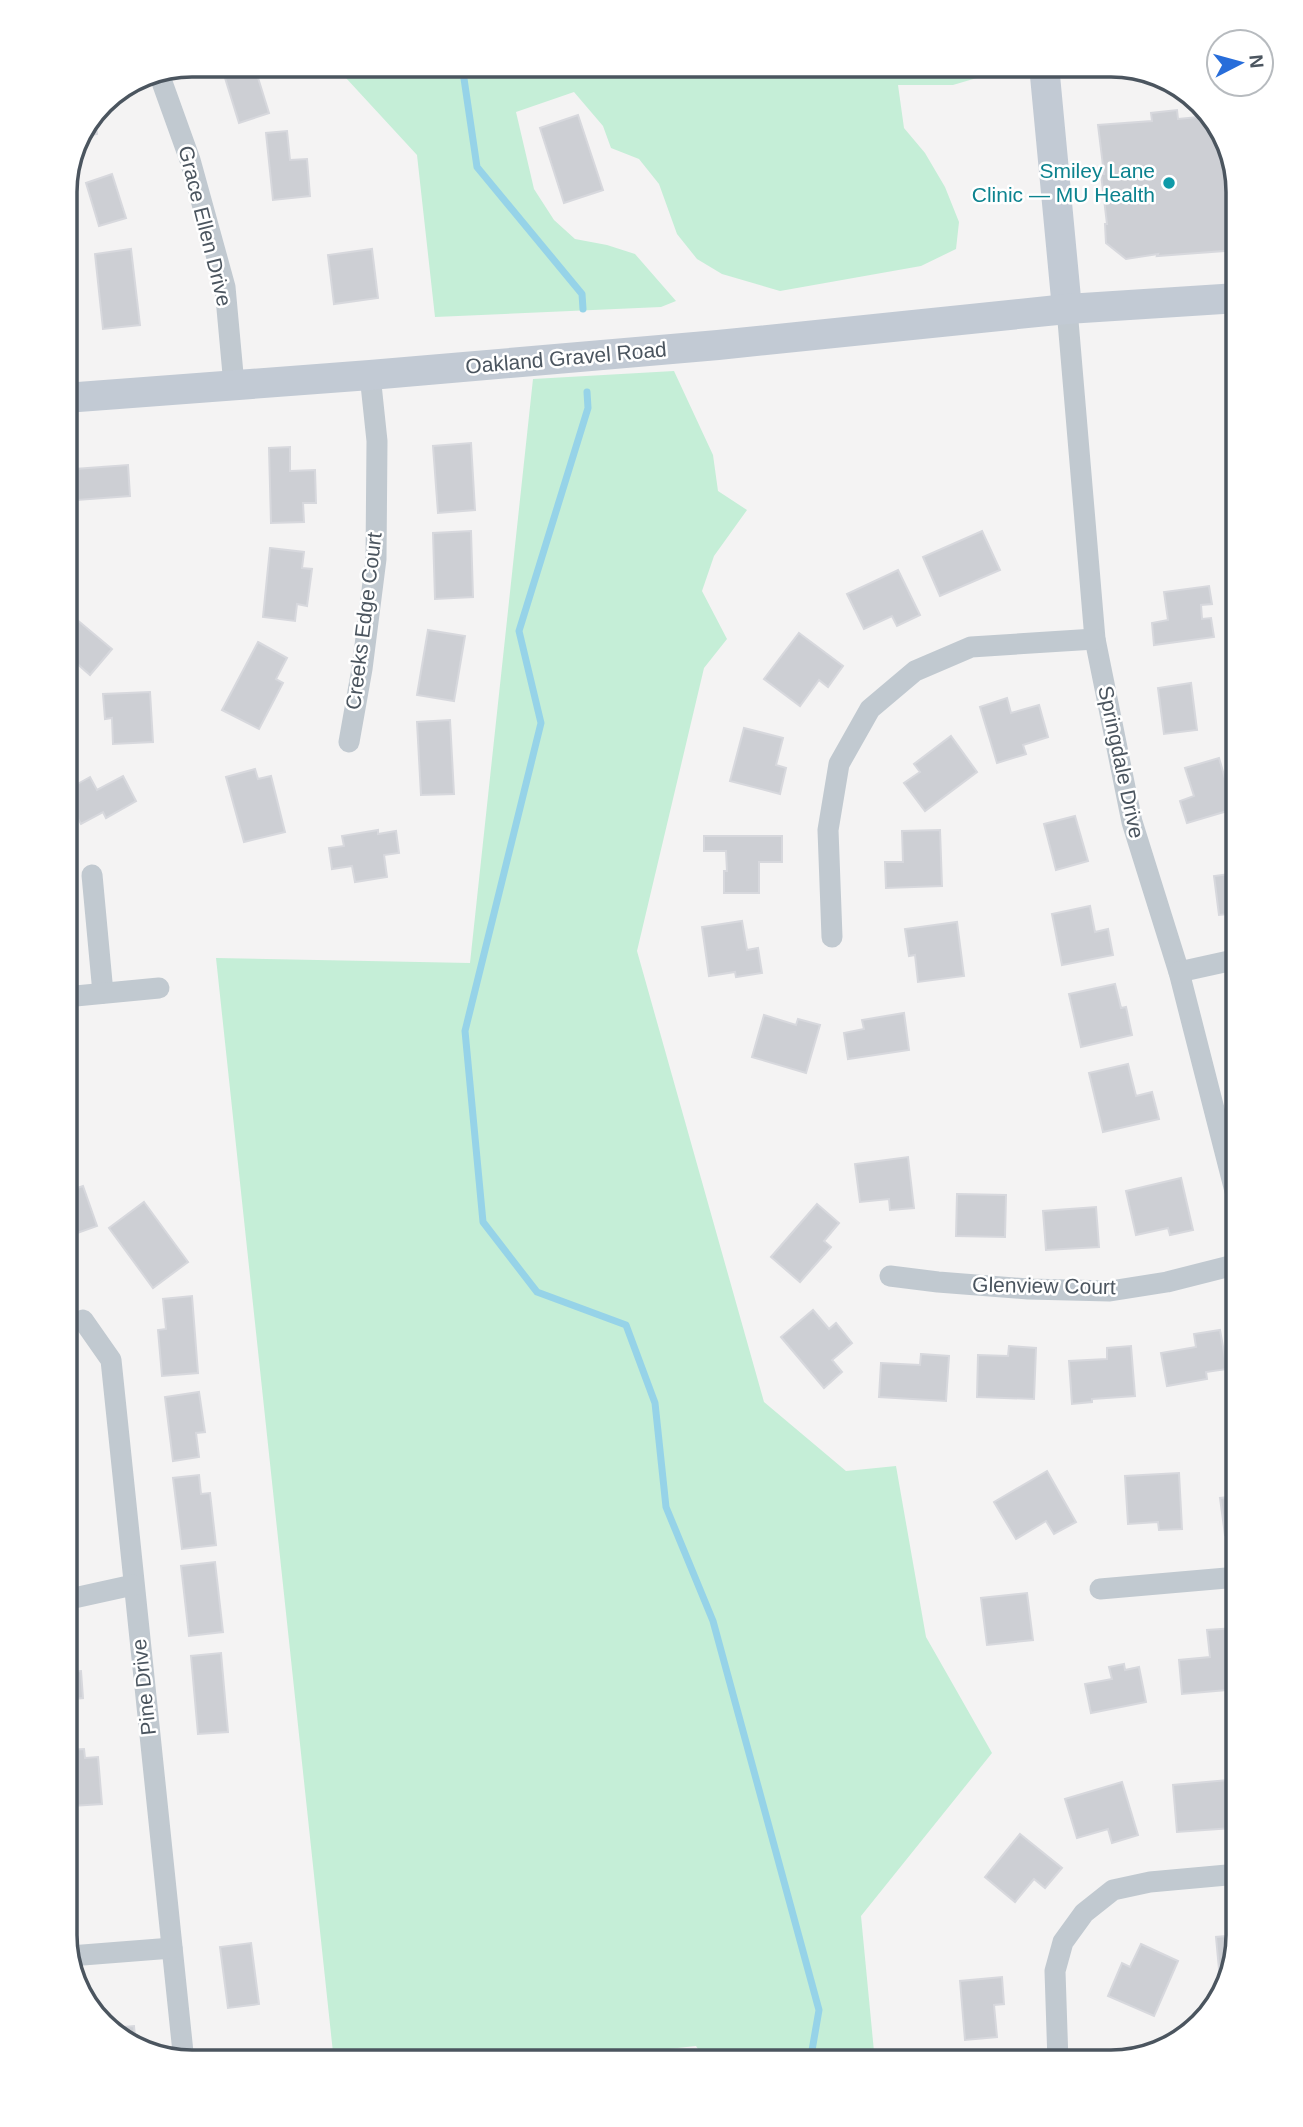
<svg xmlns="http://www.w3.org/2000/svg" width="1303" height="2127" font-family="Helvetica,sans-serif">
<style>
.green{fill:#c5eed7}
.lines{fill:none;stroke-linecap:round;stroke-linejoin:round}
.stream{stroke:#96d3e8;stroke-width:7}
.building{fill:#cdcfd4;stroke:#d7d8dd;stroke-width:2}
.street{stroke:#c1c9d0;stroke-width:21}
.secondary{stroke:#c2cad4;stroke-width:30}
.culture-dot{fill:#0f9aa8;stroke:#fff;stroke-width:2.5}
.labels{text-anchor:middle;stroke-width:5;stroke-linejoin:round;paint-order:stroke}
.culture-label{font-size:21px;fill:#0d838f;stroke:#fff;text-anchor:end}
.street-label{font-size:21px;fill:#4b555f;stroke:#fff}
.rim{fill:none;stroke:#4b555f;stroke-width:3.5}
</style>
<rect width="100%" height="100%" fill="#f4f3f3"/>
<g class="green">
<path d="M334,65H994L980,77L953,85H898L904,128L925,153L945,187L959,222L956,249L921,266L780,291L722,274L697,259L677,234L659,184L639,159L611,148L603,126L574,92L516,112L534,189L554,220L575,239L607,245L635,254L676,301L661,307L435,317L417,155Z"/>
<path d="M674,371L713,455L718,491L747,510L714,556L702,591L727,639L704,668L637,951L764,1402L846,1471L896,1466L926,1637L992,1753L861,1916L875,2062H707L696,2046L551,2062H334L216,958L470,963L533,379Z"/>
</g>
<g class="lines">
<g class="stream">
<path d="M462,65L477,167L582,294L583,309"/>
<path d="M587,392L588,408L519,631L541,723L465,1031L483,1222L537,1292L626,1325L655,1403L666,1507L713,1621L819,2010L810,2062"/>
</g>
</g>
<g class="building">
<path d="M221,65H254L269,113L239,123Z"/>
<path d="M1177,110L1178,119L1208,116L1225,136L1238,192V250L1157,256L1158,254L1126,259L1106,243L1105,224H1107L1101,174H1104L1098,125L1152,121L1151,113Z"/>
<path d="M578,115L603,190L564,203L540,128Z"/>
<path d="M95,118L97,134L87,136Z"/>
<path d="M287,131L290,160L307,159L310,196L273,200L266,133Z"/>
<path d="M112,174L126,218L99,226L86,183Z"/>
<path d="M131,249L140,325L103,329L95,254Z"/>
<path d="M372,249L378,298L334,304L328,255Z"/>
<path d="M471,443L475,510L438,513L433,446Z"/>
<path d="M290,447V471L315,470L316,503H303L304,522L271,523L269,448Z"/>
<path d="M128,465L130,496L77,500L75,469Z"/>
<path d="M471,531L473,597L435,599L433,533Z"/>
<path d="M982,531L1000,570L940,596L923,557Z"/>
<path d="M270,548L304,552L302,568L312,569L307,606L297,604L295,621L263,617Z"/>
<path d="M898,570L920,615L897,626L892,616L864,629L847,594Z"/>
<path d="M1209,586L1212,604L1201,605L1202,619L1211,618L1214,637L1154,645L1152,623L1168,620L1164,592Z"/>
<path d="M76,619L112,649L90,675L65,653V632Z"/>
<path d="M428,630L465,636L454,701L417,695Z"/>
<path d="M799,633L843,666L828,687L819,680L800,706L764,679Z"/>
<path d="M258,642L287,658L276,679L283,683L259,729L222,710Z"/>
<path d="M1191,683L1197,730L1164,734L1158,688Z"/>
<path d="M150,692L153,742L113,744L112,718L105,719L103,694Z"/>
<path d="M1007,698L1011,713L1039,705L1048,737L1023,745L1026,754L997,763L980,707Z"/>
<path d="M450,720L454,794L421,795L417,722Z"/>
<path d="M744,728L783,738L776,765L786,768L780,794L730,781Z"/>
<path d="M951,736L977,772L925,811L904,783L920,772L914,764Z"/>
<path d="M1219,758L1234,809L1187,823L1180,801L1194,796L1185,768Z"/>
<path d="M255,769L258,779L271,776L285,832L244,842L226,777Z"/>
<path d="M123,776L136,801L106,818L103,812L81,824L65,795V791L90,777L97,790Z"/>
<path d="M1075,816L1088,861L1056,870L1044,824Z"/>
<path d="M378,830V834L396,831L399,853L384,855L387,877L355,882L352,866L332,869L329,848L344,846L342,836Z"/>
<path d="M940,830L942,886L886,888L885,862H903L902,831Z"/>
<path d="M704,836H782V862H759V893H724V871H727L726,851H704Z"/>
<path d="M1238,873V913L1219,915L1214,876Z"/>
<path d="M1090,906L1095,932L1108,929L1113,955L1062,965L1052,914Z"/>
<path d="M742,921L747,950L758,948L762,973L736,977L735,972L709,976L702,927Z"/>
<path d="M957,922L964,976L918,982L915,955L909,956L905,929Z"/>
<path d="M1115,984L1121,1008L1126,1007L1132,1035L1081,1047L1069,994Z"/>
<path d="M904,1013L909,1050L848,1059L844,1033L864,1029L862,1020Z"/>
<path d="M764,1015L796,1025L798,1019L820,1025L806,1073L752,1057Z"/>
<path d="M1128,1064L1136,1096L1152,1092L1159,1119L1103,1132L1089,1073Z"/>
<path d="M908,1157L914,1208L890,1210L889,1199L860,1202L855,1164Z"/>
<path d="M1181,1178L1193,1230L1170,1235L1168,1228L1136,1235L1126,1191Z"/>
<path d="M83,1186L97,1226L66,1237L65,1192Z"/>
<path d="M957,1194L1006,1195L1005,1237L956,1236Z"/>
<path d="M144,1202L188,1262L153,1288L109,1228Z"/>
<path d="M817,1204L839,1223L824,1241L831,1247L800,1282L771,1257Z"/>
<path d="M1096,1207L1099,1247L1046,1250L1043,1211Z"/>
<path d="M192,1296L198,1373L162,1376L158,1330L166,1329L163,1299Z"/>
<path d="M813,1310L829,1329L836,1323L852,1343L832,1360L842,1372L824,1388L781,1337Z"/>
<path d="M1220,1330L1227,1369L1206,1372L1207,1379L1167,1386L1161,1353L1196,1347L1194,1334Z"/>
<path d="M1009,1346L1036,1348L1034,1399L977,1397L978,1355L1008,1356Z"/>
<path d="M1131,1346L1135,1396L1092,1399V1402L1072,1404L1069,1361L1107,1359V1348Z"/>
<path d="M921,1354L949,1356L946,1401L879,1397L881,1363L920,1365Z"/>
<path d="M199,1392L205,1432L196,1433L199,1457L173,1461L165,1397Z"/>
<path d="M1047,1471L1076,1522L1054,1534L1046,1521L1016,1539L994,1502Z"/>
<path d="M1179,1473L1182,1529L1159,1530L1158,1522L1128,1524L1125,1476Z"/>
<path d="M199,1475L201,1494L210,1493L216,1545L182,1549L173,1478Z"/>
<path d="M1238,1496V1533L1225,1535L1220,1498Z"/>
<path d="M65,1502H74L77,1545L65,1546Z"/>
<path d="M215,1562L223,1632L189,1636L181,1566Z"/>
<path d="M1027,1593L1033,1640L987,1645L981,1598Z"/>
<path d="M1235,1628L1238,1689L1182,1694L1179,1660L1210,1657L1207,1630Z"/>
<path d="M221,1653L228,1732L198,1734L191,1656Z"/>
<path d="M1124,1664L1125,1670L1139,1667L1146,1702L1091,1713L1085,1684L1112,1679L1109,1667Z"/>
<path d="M81,1671L83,1698L65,1700V1672Z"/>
<path d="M84,1749L85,1758L98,1757L102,1804L72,1806L70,1788H65V1750Z"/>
<path d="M1228,1780L1232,1828L1177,1832L1173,1785Z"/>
<path d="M1122,1782L1138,1835L1112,1843L1108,1829L1077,1838L1065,1799Z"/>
<path d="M1020,1834L1062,1868L1045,1888L1034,1879L1015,1902L985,1877Z"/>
<path d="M1238,1935L1225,1980H1220L1216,1937Z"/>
<path d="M251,1943L259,2004L228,2008L220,1947Z"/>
<path d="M1141,1944L1178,1961L1154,2016L1108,1996L1122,1963L1130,1967Z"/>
<path d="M1002,1977L1004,2004L994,2005L997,2037L965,2040L960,1981Z"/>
<path d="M134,2026L136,2046L121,2041L110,2028Z"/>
</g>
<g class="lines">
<g class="street">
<path d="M158,71L190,160L225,287L234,385"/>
<path d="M1067,309L1095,639L1132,822L1179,972L1238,1203"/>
<path d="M349,742L362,669L376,559L377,441L370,375"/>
<path d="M92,875L103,993"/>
<path d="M832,937L828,830L839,764L870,709L915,671L971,647L1095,639"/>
<path d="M1179,972L1238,959"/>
<path d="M65,997L159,988"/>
<path d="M890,1276L938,1282L1028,1289L1110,1291L1167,1282L1238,1264"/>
<path d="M83,1320L111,1360L184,2062"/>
<path d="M1100,1589L1238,1577"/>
<path d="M65,1600L133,1585"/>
<path d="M70,1956L172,1948"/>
<path d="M1058,2062L1055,1971L1063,1942L1084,1913L1113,1890L1150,1882L1238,1874"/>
</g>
<g class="secondary">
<path d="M1044,65L1067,309"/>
<path d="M65,398L370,375L718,345L1067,309L1238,298"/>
</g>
</g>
<circle class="culture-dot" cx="1169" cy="183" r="7"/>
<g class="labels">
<g class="culture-label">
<text x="1155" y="178">Smiley Lane<tspan x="1155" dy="24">Clinic — MU Health</tspan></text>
</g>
<g class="street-label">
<text transform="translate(205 226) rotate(76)" y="7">Grace Ellen Drive</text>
<text transform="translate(566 358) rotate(-5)" y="7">Oakland Gravel Road</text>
<text transform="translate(364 621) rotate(-83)" y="7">Creeks Edge Court</text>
<text transform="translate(1121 762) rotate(78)" y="7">Springdale Drive</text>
<text transform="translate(1044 1286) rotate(1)" y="7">Glenview Court</text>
<text transform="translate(144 1687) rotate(-96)" y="7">Pine Drive</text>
</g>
</g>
<path d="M0 0H1303V2127H0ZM192 77H1111A115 115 0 0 1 1226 192V1935A115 115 0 0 1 1111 2050H192A115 115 0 0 1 77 1935V192A115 115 0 0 1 192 77Z" fill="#fff" fill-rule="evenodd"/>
<path class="rim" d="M192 77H1111A115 115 0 0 1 1226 192V1935A115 115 0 0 1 1111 2050H192A115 115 0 0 1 77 1935V192A115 115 0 0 1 192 77Z"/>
<g transform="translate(1240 63) rotate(84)"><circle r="33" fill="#ffffff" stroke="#b7bbbf" stroke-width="2"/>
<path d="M0-5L12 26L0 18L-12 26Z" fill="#276dda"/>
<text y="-10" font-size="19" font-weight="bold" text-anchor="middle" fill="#4b555f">N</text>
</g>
</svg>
